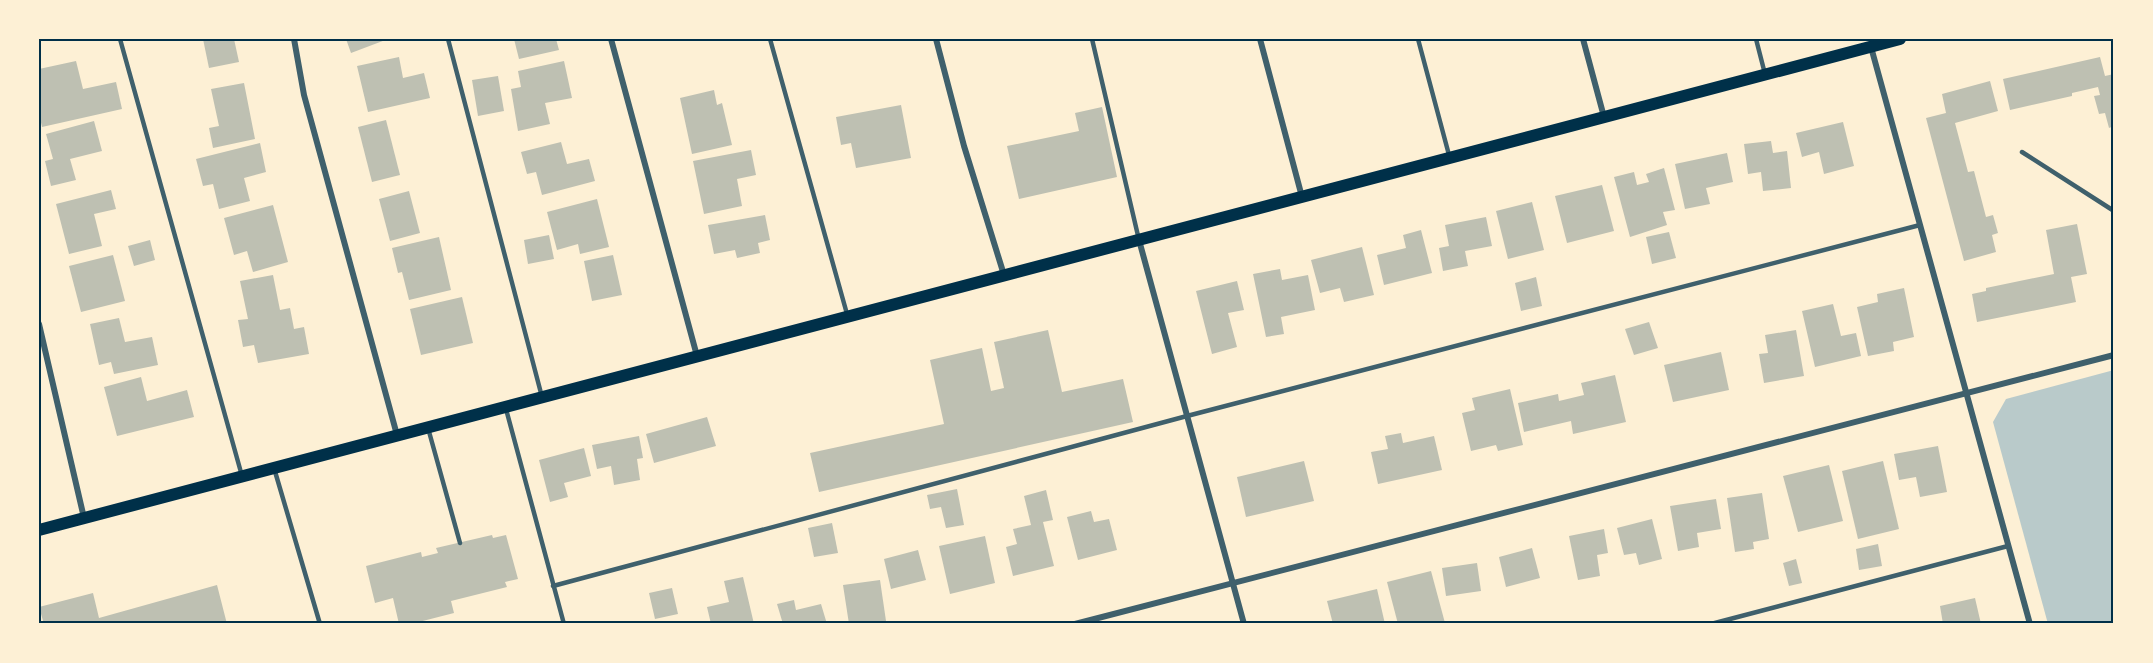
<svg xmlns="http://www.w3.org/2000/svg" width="2153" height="663" font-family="Rubik,sans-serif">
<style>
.green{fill:#b9caca}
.building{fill:#bec0b2}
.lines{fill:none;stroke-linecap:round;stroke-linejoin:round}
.service{stroke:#3f606c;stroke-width:4.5}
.minor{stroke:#3f606c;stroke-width:6}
.secondary{stroke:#003049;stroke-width:12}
.neatline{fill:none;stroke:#003049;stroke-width:2}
</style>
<rect width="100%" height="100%" fill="#fdf0d5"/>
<path class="green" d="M2114,370V624H2048L1993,422L2006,399Z"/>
<g class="building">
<path d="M203,39H234L239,62L209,68Z"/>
<path d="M346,39H388L351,53Z"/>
<path d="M514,39H556L559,50L519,59Z"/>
<path d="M399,57L403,78L424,73L430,98L368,112L357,66Z"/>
<path d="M2100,57L2105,76L2114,74V126L2109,128L2105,113L2099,114L2094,96L2100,95L2098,87L2072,93V96L2010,110L2003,79Z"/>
<path d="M76,61L83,89L116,82L122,109L42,127L39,114V69Z"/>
<path d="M564,61L572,98L545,103L550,124L518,131L511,89L521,87L518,71Z"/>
<path d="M498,76L504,111L478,116L472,80Z"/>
<path d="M1990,81L1998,111L1955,123L1968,172L1974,171L1986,217L1993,215L1998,233L1992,235L1996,252L1964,261L1926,118L1946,113L1942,94Z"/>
<path d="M244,83L255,139L213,148L209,128L219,126L211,89Z"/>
<path d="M714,90L717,105L722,103L732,145L692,154L680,98Z"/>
<path d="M901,105L911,158L856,168L851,143L841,145L836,117Z"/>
<path d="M1102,107L1117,177L1019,199L1007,146L1079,131L1075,113Z"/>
<path d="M386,120L400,175L372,182L358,127Z"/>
<path d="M94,121L102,151L70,159L76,180L51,186L45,161L53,159L46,134Z"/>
<path d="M1843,122L1854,166L1824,174L1819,152L1802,157L1796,133Z"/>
<path d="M1771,141L1773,153L1787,151L1791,188L1763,191L1761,172L1748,174L1744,144Z"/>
<path d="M561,142L567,164L589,159L595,181L542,195L536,172L527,174L521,152Z"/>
<path d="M260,143L266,172L244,178L250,201L219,209L213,184L203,186L196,159Z"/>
<path d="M751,150L756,175L737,179L742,206L704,214L693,161Z"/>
<path d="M1727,153L1733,182L1706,188L1710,204L1685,209L1675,164Z"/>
<path d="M1664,168L1675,210L1663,212L1667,225L1630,237L1614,177L1634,172L1637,185L1649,182L1646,174Z"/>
<path d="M1602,185L1614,231L1567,243L1555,196Z"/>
<path d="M111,190L116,209L94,214L102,246L69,254L56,204Z"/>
<path d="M409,191L420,233L390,241L379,199Z"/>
<path d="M597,199L609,247L580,254L578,244L557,250L547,212Z"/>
<path d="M1532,202L1544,250L1508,259L1496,211Z"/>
<path d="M273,205L288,262L253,272L247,251L234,255L224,218Z"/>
<path d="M765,215L770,240L758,243L760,253L737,258L735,250L714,254L708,225Z"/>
<path d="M1486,217L1492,246L1465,251L1468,266L1443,271L1439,248L1449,246L1445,225Z"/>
<path d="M2077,224L2087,274L2071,277L2076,302L1977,322L1972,294L1986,291V288L2054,274L2046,230Z"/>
<path d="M1421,230L1432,273L1384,285L1377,255L1406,248L1403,235Z"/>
<path d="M1669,232L1676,258L1652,264L1646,237Z"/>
<path d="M549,235L554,259L528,264L524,240Z"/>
<path d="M439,237L451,290L409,300L402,272L398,273L392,248Z"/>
<path d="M150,240L155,260L134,266L128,246Z"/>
<path d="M1362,247L1374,295L1344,302L1340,288L1320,293L1311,260Z"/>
<path d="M113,255L125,301L81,312L69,266Z"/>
<path d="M613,255L622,295L592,301L584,261Z"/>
<path d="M1280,269L1282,280L1308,275L1315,310L1281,317L1284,334L1266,337L1253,274Z"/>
<path d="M273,275L280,310L290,308L294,329L304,327L309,354L258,363L254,345L243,347L238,320L248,319L240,281Z"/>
<path d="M1536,277L1542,306L1521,311L1515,283Z"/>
<path d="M1237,281L1244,310L1228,313L1237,347L1212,354L1196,291Z"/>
<path d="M1904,288L1914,337L1893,342L1894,351L1868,356L1857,307L1878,302L1877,294Z"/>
<path d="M462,297L473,343L421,355L410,309Z"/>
<path d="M1833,304L1841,336L1856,333L1861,356L1815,367L1802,311Z"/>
<path d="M119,318L125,342L152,337L158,365L114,374L111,362L99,365L90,324Z"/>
<path d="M1649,322L1658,348L1634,355L1625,329Z"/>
<path d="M1048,330L1062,392L1123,379L1133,422L819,492L810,453L944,424L930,360L982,348L991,391L1004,388L994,342Z"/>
<path d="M1796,330L1804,376L1764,383L1759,354L1768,353L1765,335Z"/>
<path d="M1721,352L1729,390L1673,402L1664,365Z"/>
<path d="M1615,375L1626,422L1573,434L1571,421L1524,432L1518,403L1558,394L1559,401L1584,395L1581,383Z"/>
<path d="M141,377L147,401L187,390L194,417L117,436L104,387Z"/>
<path d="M1510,389L1523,445L1498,451L1496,445L1471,451L1462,413L1475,410L1472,398Z"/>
<path d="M707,417L716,446L654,463L646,434Z"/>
<path d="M1401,433L1403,443L1434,436L1442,470L1378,484L1371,452L1388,449L1385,436Z"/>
<path d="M639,436L643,458L637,459L640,480L614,485L611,466L597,469L592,445Z"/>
<path d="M1938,446L1947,492L1920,497L1916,477L1899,480L1894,454Z"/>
<path d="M584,448L591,476L564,483L568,497L550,502L539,460Z"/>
<path d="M1304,461L1314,501L1246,517L1237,477Z"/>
<path d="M1883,461L1899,529L1858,539L1842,471Z"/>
<path d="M1829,465L1843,521L1798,532L1783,476Z"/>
<path d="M957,489L964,525L946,528L941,507L930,509L927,495Z"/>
<path d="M1046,490L1053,520L1043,522L1054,566L1013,576L1006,547L1017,544L1013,529L1031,525L1024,496Z"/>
<path d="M1762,493L1769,539L1753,542L1754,549L1735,552L1727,498Z"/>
<path d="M1716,499L1721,529L1697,533L1699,547L1678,551L1670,506Z"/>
<path d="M1091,511L1094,522L1109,519L1117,550L1078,560L1067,517Z"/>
<path d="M1652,519L1662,559L1639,565L1636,553L1624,555L1617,528Z"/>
<path d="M832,523L838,553L814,557L808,528Z"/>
<path d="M1604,529L1608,553L1597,555L1600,576L1578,580L1569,536Z"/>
<path d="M492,535L493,538L506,535L518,579L505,582L507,587L451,601L454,613L411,624H399L393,598L375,603L366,566L421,552L422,557L438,553L436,548Z"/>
<path d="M985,536L995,583L950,594L939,546Z"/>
<path d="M1878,544L1882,566L1859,570L1856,549Z"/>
<path d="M1532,548L1540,578L1506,587L1499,557Z"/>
<path d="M918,550L926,580L891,589L884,559Z"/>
<path d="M1796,559L1802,583L1789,586L1783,563Z"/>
<path d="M1477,563L1481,591L1446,596L1442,568Z"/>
<path d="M1431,571L1445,623L1398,624L1387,582Z"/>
<path d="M743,577L754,624H711L707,607L729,602L724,581Z"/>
<path d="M880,580L886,621L849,624L843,585Z"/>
<path d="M217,585L227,624H44L39,607L93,593L99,618Z"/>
<path d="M672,588L678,614L655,619L649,593Z"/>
<path d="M1377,589L1385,624H1333L1327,601Z"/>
<path d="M1975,598L1981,624H1943L1940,606Z"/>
<path d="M794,600L796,610L821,604L827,624H783L777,604Z"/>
</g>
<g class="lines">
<g class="service">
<path d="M120,39L242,476"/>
<path d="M448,39L542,397"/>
<path d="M770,39L847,314"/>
<path d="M1092,39L1139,240"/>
<path d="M1418,39L1449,155"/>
<path d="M1756,39L1765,74"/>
<path d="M2022,152L2114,211"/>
<path d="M506,409L564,624"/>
<path d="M428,428L460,543"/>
<path d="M274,468L320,624"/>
<path d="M553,586L1187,416L1920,225"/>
<path d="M1711,624L2008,546"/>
</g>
<g class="minor">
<path d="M294,39L304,95L397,435"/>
<path d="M611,39L697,356"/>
<path d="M936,39L964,146L1004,275"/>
<path d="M1260,39L1302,197"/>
<path d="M1583,39L1604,117"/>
<path d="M1871,47L2030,624"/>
<path d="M1139,240L1244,624"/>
<path d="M39,324L84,518"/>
<path d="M1075,624L2114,355"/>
</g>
<path class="secondary" d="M39,530L1900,39"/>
</g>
<rect width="2153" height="663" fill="none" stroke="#fdf0d5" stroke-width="81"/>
<rect x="40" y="40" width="2072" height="582" class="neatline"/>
</svg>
